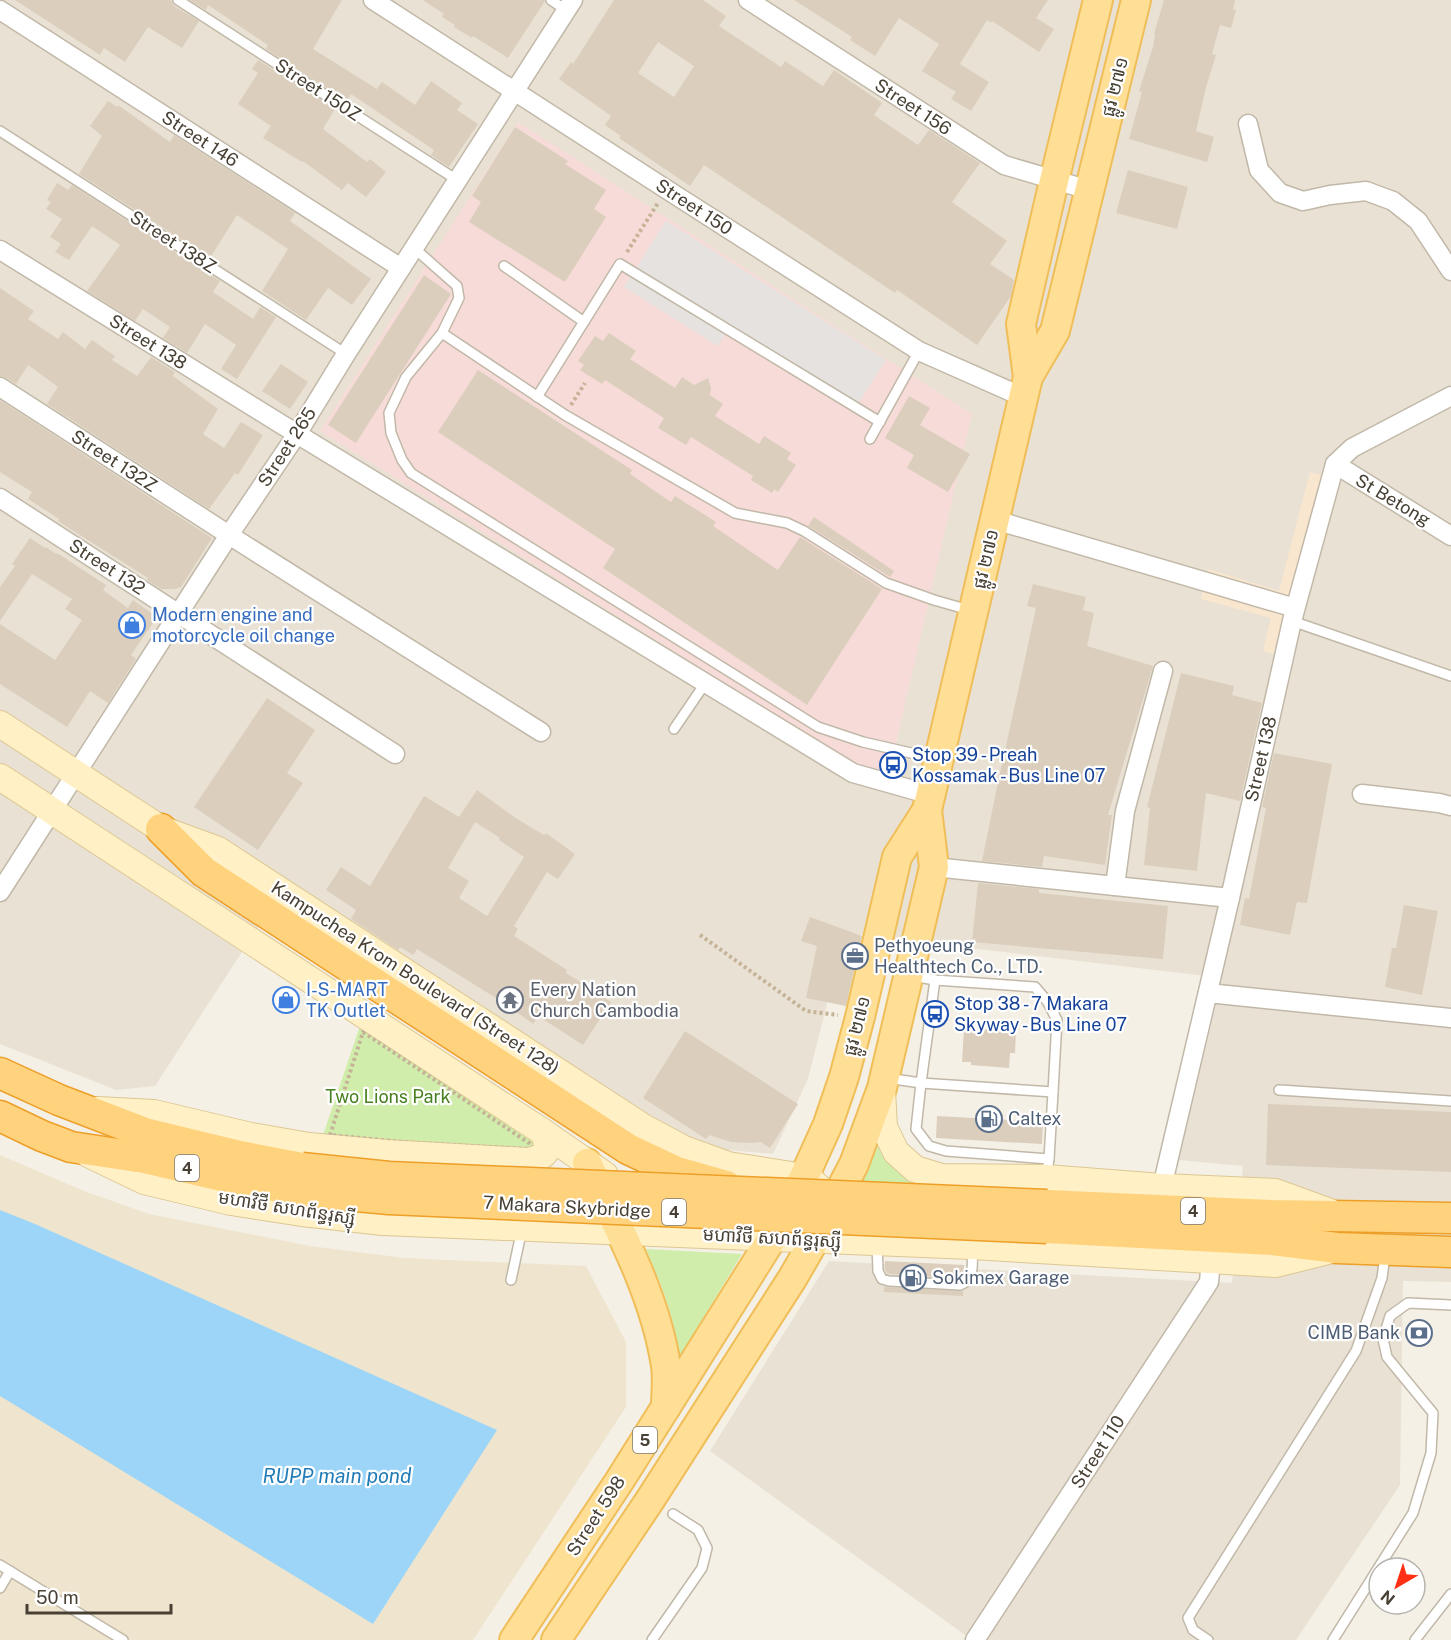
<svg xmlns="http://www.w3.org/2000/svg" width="1451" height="1640" font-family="'Public Sans','Noto Sans Khmer',sans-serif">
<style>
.residential{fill:#e9e2d4}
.commercial{fill:#f9e6cf}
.education{fill:#efe5ce}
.medical{fill:#f7dbd8}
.green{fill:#d1edab}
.parking{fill:#e5e2df}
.water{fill:#9cd5f8}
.building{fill:#dbcebd;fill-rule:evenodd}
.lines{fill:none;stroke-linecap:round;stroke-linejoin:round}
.service-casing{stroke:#c1b8a8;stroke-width:12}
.minor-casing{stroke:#c1b8a8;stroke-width:21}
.secondary-casing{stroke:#ddc793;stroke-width:28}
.primary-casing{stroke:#f0be59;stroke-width:32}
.trunk-casing{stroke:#ed9f28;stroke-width:33}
.path{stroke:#c5b397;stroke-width:4;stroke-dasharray:3 3;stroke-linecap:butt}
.service{stroke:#fff;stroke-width:9}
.minor{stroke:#fff;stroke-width:18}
.secondary{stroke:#fff0c6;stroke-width:26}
.primary{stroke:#ffde95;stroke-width:28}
.trunk{stroke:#ffd37e;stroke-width:30}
.trunk-bridge-casing{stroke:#ed9f28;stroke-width:33;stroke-linecap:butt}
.trunk-bridge{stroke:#ffd37e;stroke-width:30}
.labels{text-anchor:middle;stroke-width:4.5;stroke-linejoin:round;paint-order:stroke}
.shield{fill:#fff;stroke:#7f7971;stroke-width:1.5}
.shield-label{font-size:16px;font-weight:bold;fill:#484034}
.street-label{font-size:18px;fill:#484034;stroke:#fff}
.shop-label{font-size:18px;fill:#366cbe;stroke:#fff;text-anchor:start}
.transit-label{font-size:18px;fill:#164399;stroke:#fff;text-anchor:start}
.service-label{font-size:18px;fill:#4e5e75;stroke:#fff;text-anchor:start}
.worship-label{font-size:18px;fill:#5b616d;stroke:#fff;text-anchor:start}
.park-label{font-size:18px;fill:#488021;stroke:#fff}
.water-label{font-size:20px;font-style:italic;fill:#217cb7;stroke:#fff}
</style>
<rect width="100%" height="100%" fill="#f5f0e6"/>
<path class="residential" d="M0,0H1451V1282L1403,1281L1400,1485L1296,1640H972L710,1451L829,1261L1232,1283L1243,1166L1179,1160L1222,978L845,933L808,1079L773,1154L715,1149L664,1132L286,884L155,1086L116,1090L0,1044Z"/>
<path class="commercial" d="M1310,472L1339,480L1292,659L1263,651L1271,618L1201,599L1208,569L1279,591Z"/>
<path class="education" d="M0,1155L84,1191L149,1214L310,1246L405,1258L586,1266L626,1342V1407L473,1640H0Z"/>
<path class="medical" d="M518,122L972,414L891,765L879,769L855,764L320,431Z"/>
<g class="green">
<path d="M361,1023L533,1137L538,1146L534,1154L322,1138Z"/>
<path d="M875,1131L906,1177L923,1188L857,1182Z"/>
<path d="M646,1249L742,1254L680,1356C673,1315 662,1286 646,1249Z"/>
</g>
<path class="parking" d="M666,221L886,360L854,410L727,330L718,346L624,287Z"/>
<path class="water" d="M0,1210L35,1224L497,1430L373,1624L0,1396Z"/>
<g class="building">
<path d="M15,0H171L174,6L199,21L182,48L148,27L125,62L104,48L100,55Z"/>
<path d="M190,0H342L313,49L377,89L382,82L415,105L431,81L462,103L457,110L478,124L449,167L431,155L434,150L351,94L348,100L342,98L266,49L268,45L208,5L206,10Z"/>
<path d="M423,0H544L545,1L508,58L473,36L472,38L454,27L455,25L442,17L444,14Z"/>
<path d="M614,0H703L726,16L719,26L781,67L785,61L823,86L834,70L882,103L874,115L918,145L929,130L980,163L952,202L1007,241L990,264L1014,280L1011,296L977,345L897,290L895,293L704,165L690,186L619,138L621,136L605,125L611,116L559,79L571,62L573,64ZM658,42L694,66L674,97L638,73Z"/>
<path d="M794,0H1048L1036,18L1054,29L1039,52L992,21L991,23L987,20L960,64L989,82L971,111L951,99L956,92L922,71L939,44L899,18L875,56L850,40L852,37Z"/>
<path d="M1164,0H1235L1233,9L1236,10L1231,28L1220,25L1212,54L1216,55L1206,87L1196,131L1214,137L1207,162L1129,139L1142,92L1139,91L1153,47L1155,35L1154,34Z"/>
<path d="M258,60L335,109L323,129L367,162L370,159L386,172L366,197L348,183L342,190L303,161L302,162L263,138L271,126L238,104L258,73L252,69Z"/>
<path d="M108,101L117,107L118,105L170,142L174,135L295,213L290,221L371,279L352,305L328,288L306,320L262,291L288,249L237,215L210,258L79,174L102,136L90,126Z"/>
<path d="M515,127L568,161L565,164L606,190L594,209L606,217L565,282L469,222L481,202L472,196Z"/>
<path d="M1128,170L1188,187L1177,229L1116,213Z"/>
<path d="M57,183L68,190L72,185L220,281L213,292L253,319L260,307L276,317L237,379L221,369L236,345L205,324L187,353L163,338L170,327L143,309L135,321L87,291L120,245L92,226L69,260L55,252L61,244L50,237L62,219L46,209L51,202L47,200Z"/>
<path d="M424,275L451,294L356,443L328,425Z"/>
<path d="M0,288L34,311L28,319L58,339L63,332L85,349L92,340L115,356L112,360L137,376L151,357L175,372L173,376L218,409L203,434L224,448L241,422L263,435L238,475L235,473L209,509L47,404L58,387L28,365L16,384L6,378L0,376Z"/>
<path d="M609,333L636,351L630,359L675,388L682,377L694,385L708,378L711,388L710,395L723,404L715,416L759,444L764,436L791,453L787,459L796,465L778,492L774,489L772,493L751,480L753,476L691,437L686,445L658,428L664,418L605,380L602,384L580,370L584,365L578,361L595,336L603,341Z"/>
<path d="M281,364L308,382L290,409L262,391Z"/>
<path d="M478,370L632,470L630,474L671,502L675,496L716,522L713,526L778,570L800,537L882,589L807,705L603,568L615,549L438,432Z"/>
<path d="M909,396L930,408L920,425L970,454L948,492L907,468L914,455L885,438Z"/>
<path d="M0,400L212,538L181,587L175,589H161L147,580L148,578L72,530L58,521L59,519L28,499L32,492L0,472Z"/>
<path d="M814,517L894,571L890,577L808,526Z"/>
<path d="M30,538L45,548L46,547L56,554L57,553L106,585L103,590L128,608L133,600L157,617L131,655L136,659L108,703L90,691L67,727L0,684V624L55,660L82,620L65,609L72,599L32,574L0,621V587L15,566L12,564Z"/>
<path d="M1033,584L1086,597L1083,610L1094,613L1087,646L1153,666L1108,815H1112L1105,865L1044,856L1042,867L982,861L996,792L1036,608L1027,606Z"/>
<path d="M1181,673L1234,686L1232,695L1262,703L1240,801L1206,793L1197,871L1144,865L1150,808L1147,807Z"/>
<path d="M267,698L315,730L287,773L303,783L258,850L194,807Z"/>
<path d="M1274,753L1332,764L1307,903L1297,902L1290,935L1240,925L1245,898L1249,899L1266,808L1262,807Z"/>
<path d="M477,790L514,817L544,835L546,833L575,854L558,879L547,872L514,926L518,929L514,936L567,970L566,973L611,1002L583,1045L538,1016L533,1024L504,1003L417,949L413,955L400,947L398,950L351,919L356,910L326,890L341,867L370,886L424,796L459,817ZM475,822L500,838L499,840L524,857L487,916L459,898L469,881L448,868Z"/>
<path d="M978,883L1039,889V893L1168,906L1163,959L972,942Z"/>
<path d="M1404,905L1438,911L1422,995L1385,987L1392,948H1396Z"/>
<path d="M810,917L862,936L846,1006L806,998L817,946L801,941Z"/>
<path d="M964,1028L1016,1031L1015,1053H1010L1009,1068L971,1065V1062H962Z"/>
<path d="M685,1031L798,1104L770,1148L761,1142L750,1143L731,1142L709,1135L706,1139L643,1098Z"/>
<path d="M1268,1104L1451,1112V1172L1266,1165Z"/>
<path d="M937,1116L1043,1122L1042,1144L936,1138Z"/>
<path d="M885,1261L964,1265V1274L958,1278L890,1274L887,1273L885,1269Z"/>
<path d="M884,1287L963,1291V1296L884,1292Z"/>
</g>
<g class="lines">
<defs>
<g id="service">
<path d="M178,0L457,180"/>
<path d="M551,0L566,10"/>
<path d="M0,131L346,354"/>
<path d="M414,248L457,286L459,298L442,333L406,377L389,413L391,433L402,460L411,473L818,727L863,742L937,759"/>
<path d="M504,266L584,322"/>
<path d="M442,333L565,415L735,513L787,523L804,531L886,583L934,600L969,610"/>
<path d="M537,397L620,264L880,422"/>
<path d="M870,439L919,351"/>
<path d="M1292,621L1451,676"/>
<path d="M674,729L706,682"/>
<path d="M912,976L935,980L1035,987L1047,1001L1057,1020L1053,1092"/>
<path d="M935,980L921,1083L1053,1092L1049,1159L1046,1177"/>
<path d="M887,1078L921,1083L916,1129L929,1146L946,1151L1049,1159"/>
<path d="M1279,1090L1451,1101"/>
<path d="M877,1244L878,1271L882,1279L889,1281L960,1285C976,1279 972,1262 972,1248"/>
<path d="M511,1280L522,1229"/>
<path d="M0,1565L123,1640"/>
<path d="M0,1588L10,1571"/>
<path d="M652,1640L702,1568L707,1548L698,1530L673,1514"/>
<path d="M1208,1640L1193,1630L1188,1618L1356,1351L1382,1278L1385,1255"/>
<path d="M1333,1640L1413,1513L1431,1453L1433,1413L1387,1357L1383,1339L1390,1316L1408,1303L1451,1305"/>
<path d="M1415,1640L1451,1594"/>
</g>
<g id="minor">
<path d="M373,0L666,189L919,351L1023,397"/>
<path d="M748,0L1004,165L1089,190"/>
<path d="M0,10L401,268"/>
<path d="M1248,124L1259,170L1280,193L1303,201L1330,195L1366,191L1393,201L1418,221L1451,271"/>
<path d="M0,250L297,434L853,773L931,795"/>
<path d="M0,387L229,535L541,732"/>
<path d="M1335,464L1451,536"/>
<path d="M0,498L395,754"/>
<path d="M995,520L1295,608"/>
<path d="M1362,794L1439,803L1451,806"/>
<path d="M934,867L1230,898"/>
<path d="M1115,886L1125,811L1163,671"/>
<path d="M0,892L229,535L297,434L346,354L573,0"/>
<path d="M1208,993L1451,1018"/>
<path d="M1162,1187L1230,898L1292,621L1335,464L1352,448L1451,396"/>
<path d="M975,1640L1209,1282L1211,1260"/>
</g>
<g id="secondary">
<path d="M0,724L161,829L218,850L643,1127L684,1149L728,1165L804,1177L812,1181L820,1189"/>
<path d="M0,777L543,1132L605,1175"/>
<path d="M882,1090L884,1127L896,1152L915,1169L941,1177L1046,1178L1162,1187L1275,1192L1330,1212"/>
<path d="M98,1110L154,1113L251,1136L309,1146L387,1153L528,1161C547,1157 551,1150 543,1132"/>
<path d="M88,1154L144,1181L231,1202L302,1213L383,1222L972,1246L1276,1264L1332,1250"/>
</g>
<g id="primary">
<path d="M1028,377L1021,324L1054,181L1098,0"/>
<path d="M587,1163C618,1227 655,1294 666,1366C668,1379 666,1394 666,1407"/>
<path d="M514,1640L620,1480L752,1270L772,1238L804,1177L828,1124L844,1077L860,1017L897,857L927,810L1028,377L1055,331L1136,0"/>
<path d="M556,1640L650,1500L792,1279L814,1241L854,1164L882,1088L934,867L927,810"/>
</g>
<g id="trunk">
<path d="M161,829L204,872L628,1149L677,1172L726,1186"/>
<path d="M0,1073L59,1100L145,1133L240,1156L302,1168"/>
<path d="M0,1116L42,1136L71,1147L144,1158L234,1179L302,1191"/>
<path d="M1047,1205L1272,1215L1451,1218"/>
<path d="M1047,1228L1272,1240L1337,1248L1451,1252"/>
</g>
</defs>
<use href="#service" class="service-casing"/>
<use href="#minor" class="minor-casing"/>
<use href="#secondary" class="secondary-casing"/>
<use href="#primary" class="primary-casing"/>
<use href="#trunk" class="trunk-casing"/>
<g class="path">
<path d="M627,252L658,203"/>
<path d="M571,405L585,383"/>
<path d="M700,935L806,1011L838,1015"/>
<path d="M363,1032L529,1143L532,1148L526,1149L413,1143L330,1135Z"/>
</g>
<use href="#service" class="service"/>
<use href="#minor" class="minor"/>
<use href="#secondary" class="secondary"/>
<use href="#primary" class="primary"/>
<use href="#trunk" class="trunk"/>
<defs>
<g id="trunk-bridge">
<path d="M302,1168L389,1177L1047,1205"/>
<path d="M302,1191L389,1199L1047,1228"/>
</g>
</defs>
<use href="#trunk-bridge" class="trunk-bridge-casing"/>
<use href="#trunk-bridge" class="trunk-bridge"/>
</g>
<defs>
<symbol id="shop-ring" viewBox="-11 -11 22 22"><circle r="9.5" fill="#fff" stroke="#3f7fe0" stroke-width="1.5"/><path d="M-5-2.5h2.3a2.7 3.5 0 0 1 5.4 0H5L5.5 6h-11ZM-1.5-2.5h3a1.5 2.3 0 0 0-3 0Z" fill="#3f7fe0"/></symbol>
<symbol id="bus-ring" viewBox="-11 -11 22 22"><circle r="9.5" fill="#fff" stroke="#1a4fb4" stroke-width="1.5"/><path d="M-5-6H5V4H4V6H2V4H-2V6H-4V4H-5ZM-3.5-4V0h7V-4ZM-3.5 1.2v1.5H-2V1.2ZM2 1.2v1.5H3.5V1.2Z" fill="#1a4fb4"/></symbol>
<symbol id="office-ring" viewBox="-11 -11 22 22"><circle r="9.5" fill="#fff" stroke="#5c6f8a" stroke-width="1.5"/><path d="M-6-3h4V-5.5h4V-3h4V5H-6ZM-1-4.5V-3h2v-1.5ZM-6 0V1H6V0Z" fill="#5c6f8a"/></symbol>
<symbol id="temple-ring" viewBox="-11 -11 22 22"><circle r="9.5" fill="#fff" stroke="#6b7280" stroke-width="1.5"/><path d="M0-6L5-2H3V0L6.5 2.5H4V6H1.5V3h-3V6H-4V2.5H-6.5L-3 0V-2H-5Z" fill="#6b7280"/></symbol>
<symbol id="fuel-ring" viewBox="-11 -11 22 22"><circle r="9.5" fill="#fff" stroke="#5c6f8a" stroke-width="1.5"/><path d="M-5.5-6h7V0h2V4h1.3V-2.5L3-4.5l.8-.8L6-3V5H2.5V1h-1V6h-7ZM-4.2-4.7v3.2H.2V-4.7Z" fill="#5c6f8a"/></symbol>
<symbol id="bank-ring" viewBox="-11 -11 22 22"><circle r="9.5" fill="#fff" stroke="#5c6f8a" stroke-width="1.5"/><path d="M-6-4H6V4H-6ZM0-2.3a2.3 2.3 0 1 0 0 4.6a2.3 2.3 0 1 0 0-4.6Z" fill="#5c6f8a"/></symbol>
</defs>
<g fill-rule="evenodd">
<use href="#shop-ring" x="117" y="610" width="30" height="30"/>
<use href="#bus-ring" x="878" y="750" width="30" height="30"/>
<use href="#office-ring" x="840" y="941" width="30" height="30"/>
<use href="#shop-ring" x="271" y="985" width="30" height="30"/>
<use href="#temple-ring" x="495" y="985" width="30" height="30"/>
<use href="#bus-ring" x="920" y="999" width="30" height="30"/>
<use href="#fuel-ring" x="974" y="1104" width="30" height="30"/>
<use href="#fuel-ring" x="898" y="1263" width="30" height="30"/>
<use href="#bank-ring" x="1404" y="1318" width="30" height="30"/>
</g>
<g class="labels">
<g class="shield">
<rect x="175" y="1155" width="24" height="26" rx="4.5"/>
<rect x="1181" y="1198" width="24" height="26" rx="4.5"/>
<rect x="662" y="1199" width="24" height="26" rx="4.5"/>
<rect x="633" y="1427" width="24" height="26" rx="4.5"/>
</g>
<g class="shield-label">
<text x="187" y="1174">4</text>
<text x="1193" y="1217">4</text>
<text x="674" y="1218">4</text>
<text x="645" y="1446">5</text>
</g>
<g class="street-label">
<text transform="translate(1115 87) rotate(-76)" y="6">ផ្លូវ ២៧១</text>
<text transform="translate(318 90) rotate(33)" y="6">Street 150Z</text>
<text transform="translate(913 107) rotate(33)" y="6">Street 156</text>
<text transform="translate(200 139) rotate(33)" y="6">Street 146</text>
<text transform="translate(694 207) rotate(33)" y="6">Street 150</text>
<text transform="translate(173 242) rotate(33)" y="6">Street 138Z</text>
<text transform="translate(148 342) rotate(32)" y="6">Street 138</text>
<text transform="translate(287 447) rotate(-57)" y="6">Street 265</text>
<text transform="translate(114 461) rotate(33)" y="6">Street 132Z</text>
<text transform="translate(1393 500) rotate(31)" y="6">St Betong</text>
<text transform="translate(986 559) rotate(-77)" y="6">ផ្លូវ ២៧១</text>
<text transform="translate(107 567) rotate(33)" y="6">Street 132</text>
<text transform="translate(1261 759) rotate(-77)" y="6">Street 138</text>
<text transform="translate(415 978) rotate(33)" y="6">Kampuchea Krom Boulevard (Street 128)</text>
<text transform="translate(857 1026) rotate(-76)" y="6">ផ្លូវ ២៧១</text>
<text transform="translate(567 1207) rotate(3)" y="6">7 Makara Skybridge</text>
<text transform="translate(287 1208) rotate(9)" y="6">មហាវិថី សហព័ន្ធរុស្ស៊ី</text>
<text transform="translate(772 1238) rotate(3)" y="6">មហាវិថី សហព័ន្ធរុស្ស៊ី</text>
<text transform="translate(1098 1452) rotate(-57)" y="6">Street 110</text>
<text transform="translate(596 1516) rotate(-57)" y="6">Street 598</text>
</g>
<g class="shop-label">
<text x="152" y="621">Modern engine and<tspan x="152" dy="21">motorcycle oil change</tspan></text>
<text x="306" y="996">I-S-MART<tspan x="306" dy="21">TK Outlet</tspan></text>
</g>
<g class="transit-label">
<text x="912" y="761">Stop 39 - Preah<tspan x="912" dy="21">Kossamak - Bus Line 07</tspan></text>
<text x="954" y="1010">Stop 38 - 7 Makara<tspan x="954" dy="21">Skyway - Bus Line 07</tspan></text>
</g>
<g class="service-label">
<text x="874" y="952">Pethyoeung<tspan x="874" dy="21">Healthtech Co., LTD.</tspan></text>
<text x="1008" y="1125">Caltex</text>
<text x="932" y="1284">Sokimex Garage</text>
<text x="1400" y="1339" text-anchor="end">CIMB Bank</text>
</g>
<g class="worship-label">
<text x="530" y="996">Every Nation<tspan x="530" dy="21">Church Cambodia</tspan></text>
</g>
<g class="park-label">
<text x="388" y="1103">Two Lions Park</text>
</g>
<g class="water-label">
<text x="337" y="1483">RUPP main pond</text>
</g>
</g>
<g transform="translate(1397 1586) rotate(219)"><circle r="28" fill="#ffffff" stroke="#b6b3ae" stroke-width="1.5"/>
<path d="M0-4.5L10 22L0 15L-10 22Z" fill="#ff3013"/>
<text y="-9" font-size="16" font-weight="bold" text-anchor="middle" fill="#484034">N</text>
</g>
<path d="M27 1604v9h144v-9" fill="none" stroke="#484034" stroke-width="3"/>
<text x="36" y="1604" font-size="18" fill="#484034" stroke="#ffffff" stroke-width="4.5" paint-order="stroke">50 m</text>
</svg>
